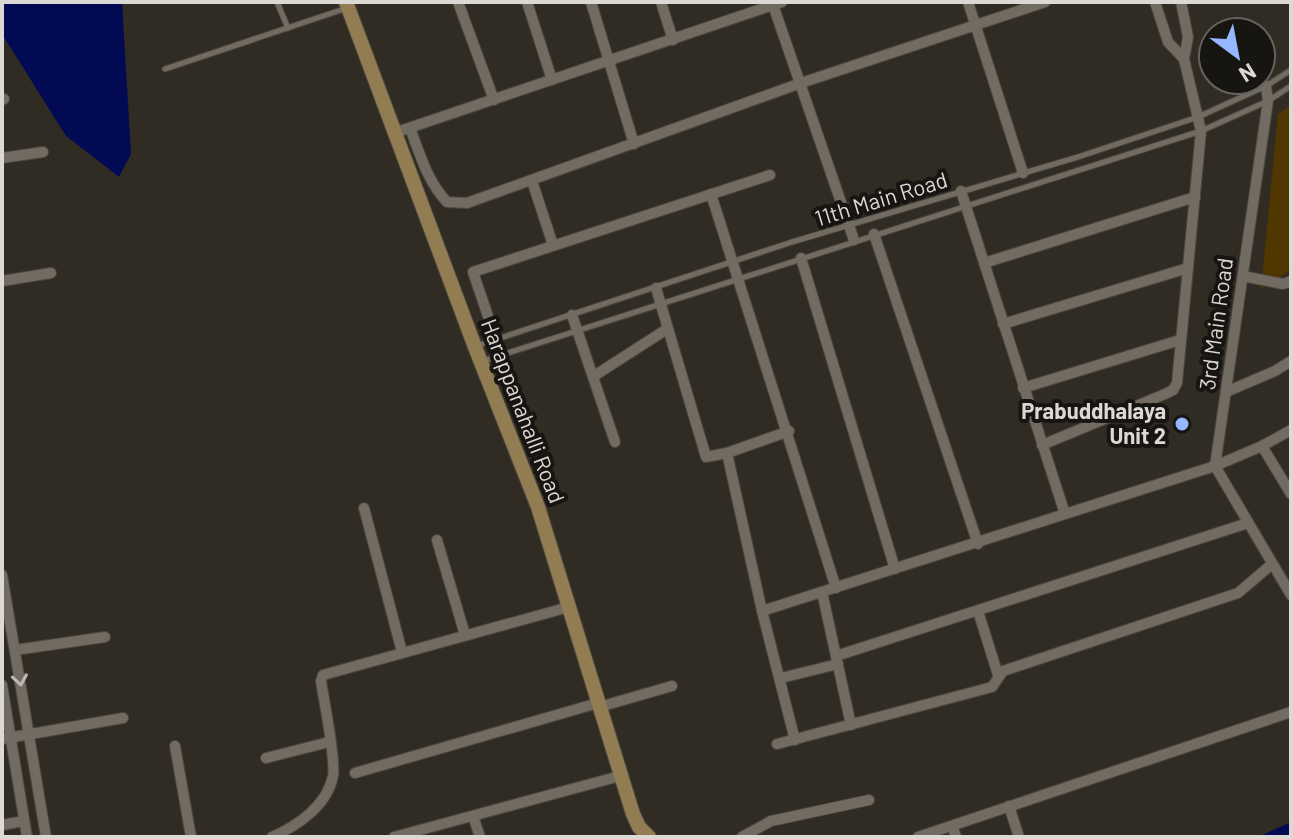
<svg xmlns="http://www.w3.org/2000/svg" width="1293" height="839" font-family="Barlow,sans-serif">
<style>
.green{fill:#503700}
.water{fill:#020a54}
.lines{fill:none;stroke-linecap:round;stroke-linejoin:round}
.lane-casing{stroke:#4c4740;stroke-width:7}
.street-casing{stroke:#4c4740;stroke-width:12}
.secondary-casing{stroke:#4c4740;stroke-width:16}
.lane{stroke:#716b61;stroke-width:5}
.street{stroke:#716b61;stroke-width:10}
.secondary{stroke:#927d52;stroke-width:14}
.oneway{stroke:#bcb7b1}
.poi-dot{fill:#96b6fd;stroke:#171511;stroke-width:3}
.labels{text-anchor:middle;stroke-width:8;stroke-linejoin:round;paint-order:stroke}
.street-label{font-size:22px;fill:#dcd8d3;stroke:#171511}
.poi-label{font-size:22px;font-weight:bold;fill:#dcd8d3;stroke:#171511;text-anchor:end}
</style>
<rect width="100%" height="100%" fill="#312c23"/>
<path class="green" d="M1291,105V270L1261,289L1278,114Z"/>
<g class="water">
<path d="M2,2H122L131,154L119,177L66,136L2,34Z"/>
<path d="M1291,822V837H1258Z"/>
</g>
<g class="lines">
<defs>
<g id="lane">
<path d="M277,2L288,28"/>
<path d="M165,69L347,8"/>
<path d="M476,346L792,242L1078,157L1198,117L1266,86L1291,70"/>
<path d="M483,361L1201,131L1268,101L1291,86"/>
</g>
<g id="street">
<path d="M458,2L494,100"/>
<path d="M527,2L552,80"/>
<path d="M591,2L634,144"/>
<path d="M661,2L673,40"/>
<path d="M772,2L854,240"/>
<path d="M968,2L1023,173"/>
<path d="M1181,2L1188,37L1184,59"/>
<path d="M1266,86L1268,101L1215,466L1291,595"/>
<path d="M2,100L4,99"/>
<path d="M410,128C420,154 427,181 447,202L467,203L801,83L1045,2"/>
<path d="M394,133L782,2"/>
<path d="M2,158L43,152"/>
<path d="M532,181L553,245"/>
<path d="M961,191L1065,514"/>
<path d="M711,194L836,588"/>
<path d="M874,234L978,544"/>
<path d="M801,258L895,569"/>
<path d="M984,263L1195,197"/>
<path d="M1243,276L1283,284L1291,281"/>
<path d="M2,281L51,273"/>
<path d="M656,288L706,457L727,453L789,431"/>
<path d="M572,315L615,442"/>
<path d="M1003,324L1188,268"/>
<path d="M496,340L473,272L770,175"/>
<path d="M594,376L667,329"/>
<path d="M1023,388L1180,340"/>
<path d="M1226,392L1275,371L1291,361"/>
<path d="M1042,445L1165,394L1173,390L1177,383L1201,131L1184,59L1168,42L1155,2"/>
<path d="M1262,446L1291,494"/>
<path d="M727,453L762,611L795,740"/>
<path d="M364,508L402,652"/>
<path d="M437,540L465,635"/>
<path d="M2,575L46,837"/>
<path d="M822,592L851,725"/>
<path d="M762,611L1215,466L1262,446L1291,430"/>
<path d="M978,611L998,675"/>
<path d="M15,650L105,637"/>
<path d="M836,656L1248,523"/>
<path d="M781,678L838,664"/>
<path d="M2,685L27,837"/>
<path d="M599,707L672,686"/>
<path d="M2,739L123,718"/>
<path d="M777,744L992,687L1003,671L1238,593L1272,564"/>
<path d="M175,746L191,837"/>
<path d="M266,758L329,742"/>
<path d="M355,773L598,703"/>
<path d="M1009,806L1019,837"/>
<path d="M473,816L480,837"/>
<path d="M2,825L24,821"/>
<path d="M952,826L956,837"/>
<path d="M272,837C297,826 327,806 333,776C336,760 324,701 321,681L323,675L569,607"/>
<path d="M394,837L620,776"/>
<path d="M742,837L771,821L869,800"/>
<path d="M918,837L1291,712"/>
</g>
<path id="secondary" d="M346,2L475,347L538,507L633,814L639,827L649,837"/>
</defs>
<use href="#lane" class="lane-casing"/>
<use href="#street" class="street-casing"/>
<use href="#secondary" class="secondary-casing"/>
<use href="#lane" class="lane"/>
<use href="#street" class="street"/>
<use href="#secondary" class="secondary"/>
</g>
<defs><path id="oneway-chevron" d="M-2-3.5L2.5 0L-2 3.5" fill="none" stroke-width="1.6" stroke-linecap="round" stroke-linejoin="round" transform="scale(2)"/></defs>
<use class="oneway" href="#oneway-chevron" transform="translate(20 680) rotate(81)"/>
<circle class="poi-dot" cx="1182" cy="424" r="8"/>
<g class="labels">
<g class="street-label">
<text transform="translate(881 199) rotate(-17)" y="8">11th Main Road</text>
<text transform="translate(1216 324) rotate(-82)" y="8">3rd Main Road</text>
<text transform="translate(523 411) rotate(69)" y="8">Harappanahalli Road</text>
</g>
<g class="poi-label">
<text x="1166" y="419">Prabuddhalaya<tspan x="1166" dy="25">Unit 2</tspan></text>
</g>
</g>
<rect width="1293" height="839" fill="none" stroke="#dcd8d3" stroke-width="8"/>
<g transform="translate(1237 56) rotate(148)"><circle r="38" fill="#171511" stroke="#66635f" stroke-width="2"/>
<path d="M0-6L14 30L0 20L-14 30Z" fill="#96b6fd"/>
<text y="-12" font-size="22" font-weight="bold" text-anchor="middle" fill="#dcd8d3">N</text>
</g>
</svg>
